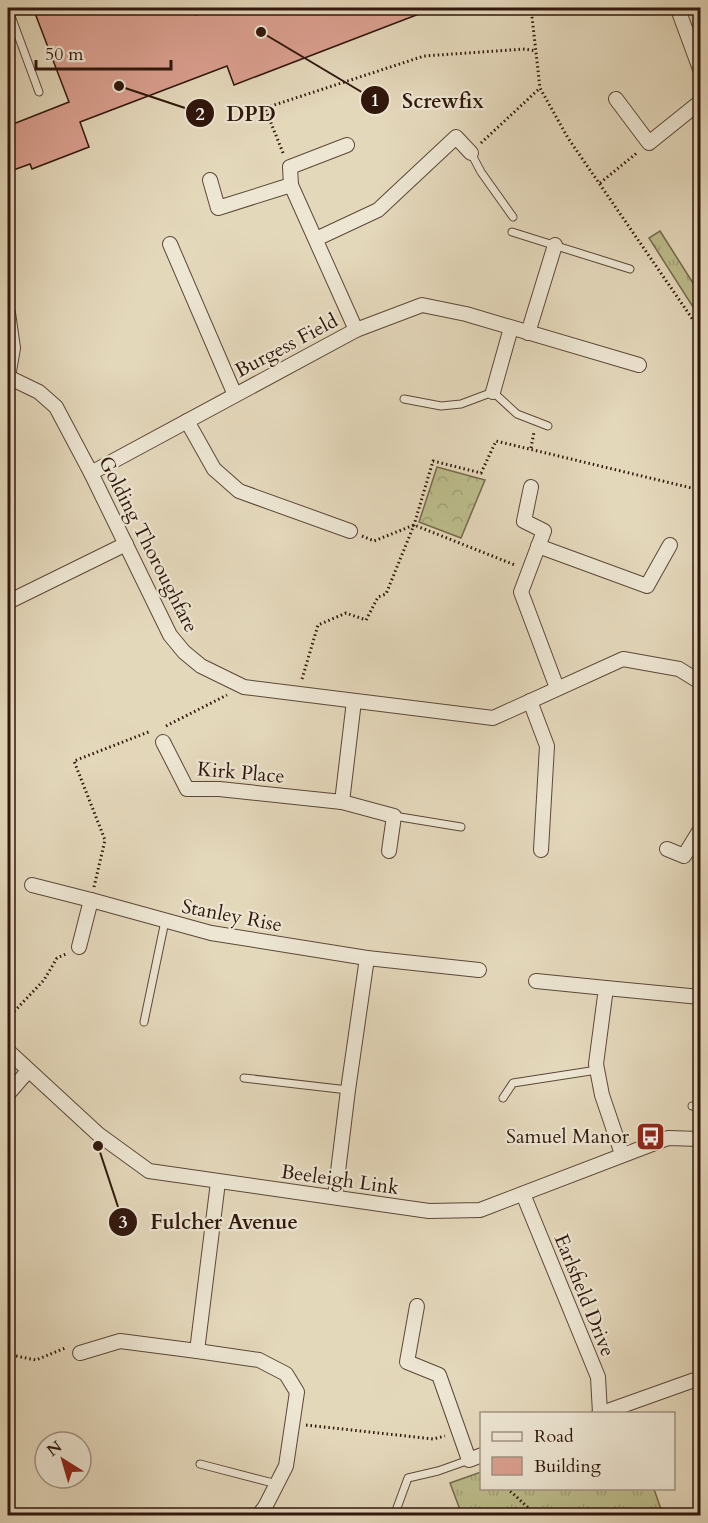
<svg xmlns="http://www.w3.org/2000/svg" width="708" height="1523" font-family="Cardo,serif">
<style>
.grass{fill:url(#grass-tufts);stroke:#766a4c;stroke-width:1.5}
.park{fill:url(#park-crowns);stroke:#766a4c;stroke-width:1.5}
.building{fill:#dba090;stroke:#30170c;stroke-width:1.5}
.lines{fill:none;stroke-linecap:round;stroke-linejoin:round}
.lane-casing{stroke:#5d4738;stroke-width:9}
.street-casing{stroke:#5d4738;stroke-width:16}
.path{stroke:#30170c;stroke-width:3;stroke-dasharray:1.5 3;stroke-linecap:butt}
.lane{stroke:#ede6d3;stroke-width:7}
.street{stroke:#ede6d3;stroke-width:14}
.labels{text-anchor:middle;stroke-width:4.5;stroke-linejoin:round;paint-order:stroke}
.street-label{font-size:20px;fill:#30170c;stroke:#ede6d3}
.poi-label{font-size:20px;fill:#30170c;stroke:#ede6d3;text-anchor:end}
.leader{fill:none;stroke:#30170c;stroke-width:2}
.callout-dot{fill:#30170c;stroke:#ede6d3;stroke-width:2}
.mark-label{font-size:18px;text-anchor:middle;font-weight:bold;fill:#fff}
.callout-label{font-size:21px;text-anchor:middle;font-weight:bold;fill:#30170c;stroke:#ede6d3;stroke-width:4.5;stroke-linejoin:round;paint-order:stroke}
</style>
<defs>
<pattern id="grass-tufts" width="24" height="20" patternUnits="userSpaceOnUse" patternTransform="scale(1.5)"><rect width="24" height="20" fill="#bcbc8b"/><path d="M3 7l-1-3M5 7V3M7 7l1-3M15 17l-1-3M17 17v-4M19 17l1-3" fill="none" stroke="#a2a177"/></pattern>
<pattern id="park-crowns" width="20" height="18" patternUnits="userSpaceOnUse" patternTransform="scale(1.5)"><rect width="20" height="18" fill="#bcbc8b"/><path d="M2 6a3 3 0 1 1 6 0M12 15a3 3 0 1 1 6 0" fill="none" stroke="#a2a177"/></pattern>
</defs>
<rect width="100%" height="100%" fill="#e4d8bb"/>
<filter id="stains"><feTurbulence type="fractalNoise" baseFrequency=".00333" numOctaves="4"/><feColorMatrix values="0 0 0 0 .2 0 0 0 0 .09 0 0 0 0 .02 0 0 0 .5 -.17"/></filter>
<radialGradient id="worn" r=".72"><stop offset=".6" stop-color="#630" stop-opacity="0"/><stop offset="1" stop-color="#630" stop-opacity=".3"/></radialGradient>
<g class="grass">
<path d="M660,231L700,294V318L649,238Z"/>
<path d="M481,1472L482,1488L654,1489L663,1515H462L450,1483Z"/>
</g>
<path class="park" d="M437,467L485,480L461,538L419,522Z"/>
<path class="building" d="M33,8H193L196,15L216,8L432,9L234,85L227,66L80,122L89,147L32,169L30,164L8,172V126L69,102Z"/>
<g class="lines">
<defs>
<g id="lane">
<path d="M8,8L39,92"/>
<path d="M679,12L691,8"/>
<path d="M471,153L481,172L513,217"/>
<path d="M512,232L630,269"/>
<path d="M404,399L441,406L461,404L493,392L517,414L548,426"/>
<path d="M394,816L461,827"/>
<path d="M144,1022L165,921"/>
<path d="M244,1078L348,1090"/>
<path d="M503,1098L513,1083L597,1070"/>
<path d="M692,1106L700,1107"/>
<path d="M200,1464L277,1484"/>
<path d="M394,1516L408,1478L438,1471L469,1460"/>
</g>
<g id="street">
<path d="M679,12L700,69"/>
<path d="M616,99L649,143L700,102"/>
<path d="M347,145L290,167L291,185L356,330"/>
<path d="M210,180L218,208L291,185"/>
<path d="M316,239L378,210L456,137L471,153"/>
<path d="M170,244L235,395"/>
<path d="M8,313L13,348L8,377"/>
<path d="M528,333L555,245"/>
<path d="M8,377L39,392L56,407L91,473L170,635L184,652L201,666L244,687L493,718L623,659L679,669L700,682"/>
<path d="M493,392L511,328"/>
<path d="M187,421L214,469L239,491L350,531"/>
<path d="M91,473L356,330L422,305L466,314L639,365"/>
<path d="M531,487L524,521L544,531L521,592L557,688"/>
<path d="M538,546L647,586L670,545"/>
<path d="M8,602L126,544"/>
<path d="M530,701L547,746L541,850"/>
<path d="M163,742L187,789H219L342,802L354,701"/>
<path d="M342,802L394,816L389,851"/>
<path d="M667,849L684,856L700,830"/>
<path d="M32,885L91,900"/>
<path d="M79,947L91,900L211,933L367,958L479,970"/>
<path d="M536,981L606,988L596,1064L602,1095L622,1154"/>
<path d="M606,988L700,997"/>
<path d="M8,1051L98,1134L149,1171L429,1211L480,1210L668,1138L700,1139"/>
<path d="M8,1094L28,1071"/>
<path d="M218,1182L197,1351L259,1360L286,1374L297,1392L286,1466L265,1507L258,1516"/>
<path d="M523,1194L598,1377L600,1413"/>
<path d="M335,1196L348,1090L367,958"/>
<path d="M417,1306L407,1362L439,1375L469,1460L482,1455"/>
<path d="M80,1353L120,1341L197,1351"/>
<path d="M599,1414L700,1378"/>
</g>
</defs>
<use href="#lane" class="lane-casing"/>
<use href="#street" class="street-casing"/>
<g class="path">
<path d="M531,8L540,88L568,138L700,330"/>
<path d="M481,143L540,88"/>
<path d="M283,153L265,108L424,56L525,49L536,51"/>
<path d="M600,183L638,152"/>
<path d="M531,448L534,432"/>
<path d="M362,536L374,541L414,525L515,565"/>
<path d="M302,679L318,625L346,613L366,620L378,597L386,594L414,525L433,461L481,473L496,441L700,490"/>
<path d="M166,726L227,695"/>
<path d="M94,887L105,840L74,761L151,731"/>
<path d="M8,1018L44,980L57,958L66,954"/>
<path d="M8,1360L16,1356L36,1360L65,1348"/>
<path d="M306,1425L433,1439L445,1436"/>
<path d="M507,1488L537,1516"/>
</g>
<use href="#lane" class="lane"/>
<use href="#street" class="street"/>
</g>
<defs>
<symbol id="bus-square" viewBox="-11 -11 22 22"><rect x="-9" y="-9" width="18" height="18" rx="4" fill="#8f2418" stroke="#ede6d3"/><path d="M-5-6H5V4H4V6H2V4H-2V6H-4V4H-5ZM-3.5-4V0h7V-4ZM-3.5 1.2v1.5H-2V1.2ZM2 1.2v1.5H3.5V1.2Z" fill="#fff"/></symbol>
</defs>
<g fill-rule="evenodd">
<use href="#bus-square" x="634" y="1120" width="33" height="33"/>
</g>
<g class="labels">
<g class="street-label">
<text transform="translate(286 345) rotate(-28)" y="7">Burgess Field</text>
<text transform="translate(149 544) rotate(63)" y="7">Golding Thoroughfare</text>
<text transform="translate(241 772) rotate(5)" y="7">Kirk Place</text>
<text transform="translate(232 915) rotate(11)" y="7">Stanley Rise</text>
<text transform="translate(340 1179) rotate(8)" y="7">Beeleigh Link</text>
<text transform="translate(585 1295) rotate(68)" y="7">Earlsfield Drive</text>
</g>
<g class="poi-label">
<text x="629" y="1143">Samuel Manor</text>
</g>
</g>
<path class="leader" d="M261 32L375 100M119 86L200 113M98 1146L123 1222"/>
<g class="callout-dot">
<circle cx="261" cy="32" r="6"/>
<circle cx="119" cy="86" r="6"/>
<circle cx="98" cy="1146" r="6"/>
<circle cx="375" cy="100" r="15"/>
<circle cx="200" cy="113" r="15"/>
<circle cx="123" cy="1222" r="15"/>
</g>
<g class="mark-label">
<text x="375" y="106">1</text>
<text x="200" y="120">2</text>
<text x="123" y="1228">3</text>
</g>
<g class="callout-label">
<text x="443" y="108">Screwfix</text>
<text x="251" y="121">DPD</text>
<text x="224" y="1229">Fulcher Avenue</text>
</g>
<rect width="708" height="1523" fill="none" stroke="#e4d8bb" stroke-width="30"/>
<rect x="9" y="9" width="690" height="1505" fill="none" stroke="#30170c" stroke-width="3"/>
<rect x="15" y="15" width="678" height="1493" fill="none" stroke="#30170c" stroke-width="1.5"/>
<rect x="480" y="1412" width="195" height="78" fill="#ede6d3" stroke="#a19383" stroke-width="1.5"/>
<rect x="492" y="1432" width="30" height="9" fill="#ede6d3" stroke="#a19383" stroke-width="1.5"/>
<text x="534" y="1442" font-size="18" fill="#30170c">Road</text>
<rect x="492" y="1457" width="30" height="18" fill="#dba090" stroke="#a19383" stroke-width="1.5"/>
<text x="534" y="1472" font-size="18" fill="#30170c">Building</text>
<g transform="translate(63 1460) rotate(323)"><circle r="28" fill="#ede6d3" stroke="#a19383" stroke-width="1.5"/>
<path d="M0-4.5L10 22L0 15L-10 22Z" fill="#8f2418"/>
<text y="-9" font-size="16" font-weight="bold" text-anchor="middle" fill="#30170c">N</text>
</g>
<path d="M36 60v9h135v-9" fill="none" stroke="#30170c" stroke-width="3"/>
<text x="45" y="60" font-size="18" fill="#30170c" stroke="#ede6d3" stroke-width="4.5" paint-order="stroke">50 m</text>
<rect width="100%" height="100%" filter="url(#stains)"/>
<rect width="100%" height="100%" fill="url(#worn)"/>
</svg>
